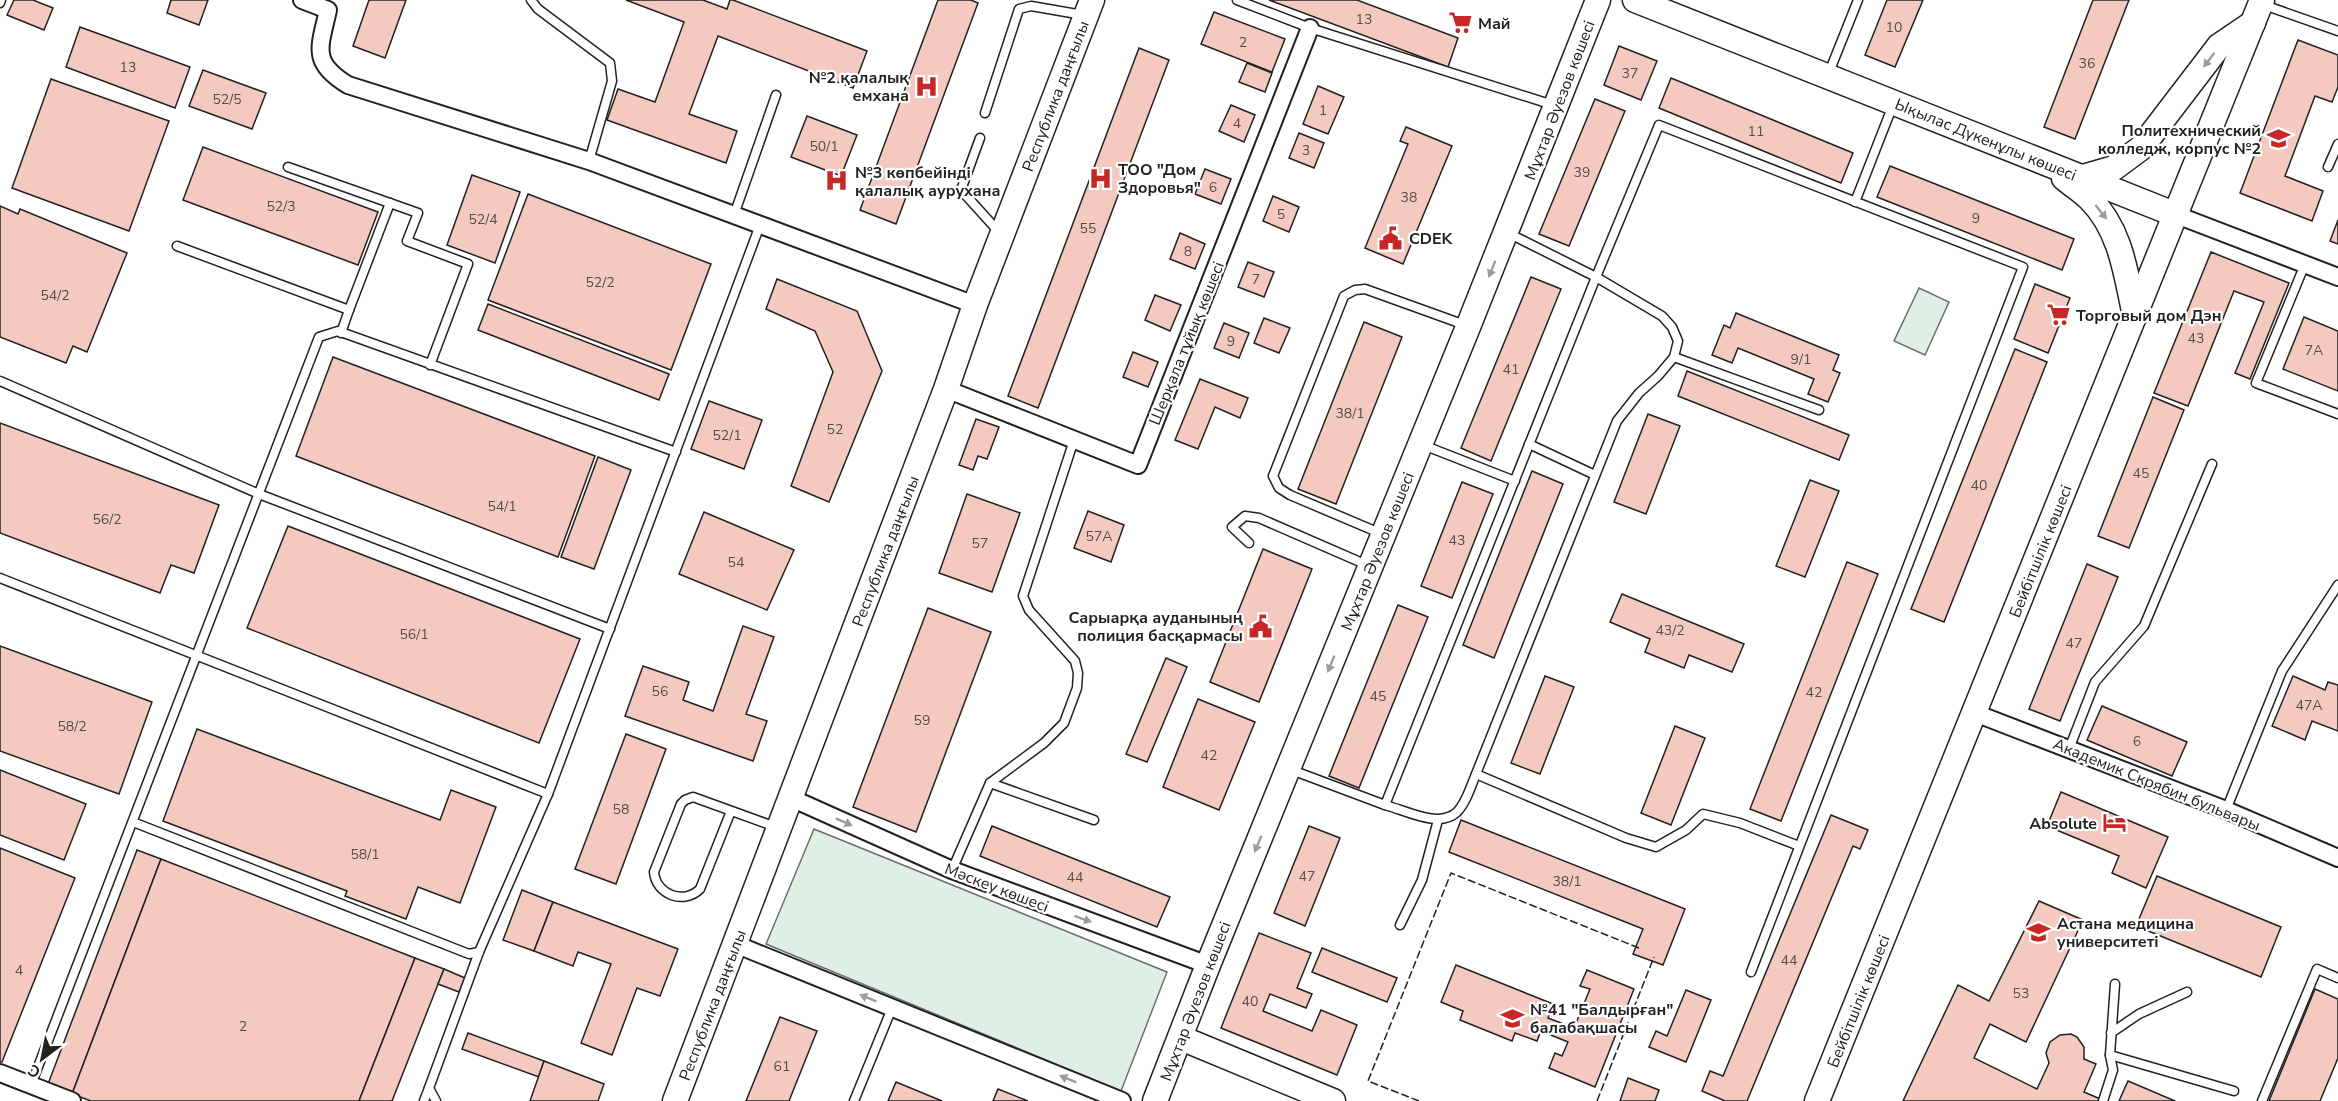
<svg xmlns="http://www.w3.org/2000/svg" width="2338" height="1101" font-family="'Nunito Sans',sans-serif">
<style>
.green{fill:#e0efe3;stroke:#6f6f6f;stroke-width:1.5}
.building{fill:#f3c9c0;stroke:#222;stroke-width:1.5}
.lines{fill:none;stroke-linecap:round;stroke-linejoin:round}
.lane-casing{stroke:#222;stroke-width:11}
.street-casing{stroke:#222;stroke-width:20}
.secondary-casing{stroke:#222;stroke-width:27}
.lane{stroke:#fff;stroke-width:8}
.street{stroke:#fff;stroke-width:16}
.secondary{stroke:#fff;stroke-width:24}
.fence{stroke:#222;stroke-width:1.5;stroke-dasharray:8 3;stroke-linecap:butt}
.oneway{fill:#9c9c9c}
.labels{text-anchor:middle;stroke-width:4.5;stroke-linejoin:round;paint-order:stroke}
.number-label{font-size:14px;fill:#564c4a}
.poi-label{font-size:16px;font-weight:bold;fill:#222;stroke:#fff;text-anchor:start}
.street-label{font-size:16px;fill:#222;stroke:#fff}
</style>
<rect width="100%" height="100%" fill="#fff"/>
<g class="green">
<path d="M1919,288L1949,302L1925,355L1894,341Z"/>
<path d="M814,829L1167,972L1121,1091L766,944Z"/>
</g>
<g class="building">
<path d="M14,0H33L53,8L44,30L7,15Z"/>
<path d="M171,0H208L199,25L167,13Z"/>
<path d="M369,0H406L385,58L353,46Z"/>
<path d="M626,0H703L727,9L730,0H733L867,51L853,88L718,36L689,114L737,131L726,163L607,120L618,89L655,102L684,22Z"/>
<path d="M938,0H971L978,3L896,224L860,210Z"/>
<path d="M1269,0H1357L1458,38L1448,67Z"/>
<path d="M1887,0H1923L1895,67L1865,55Z"/>
<path d="M2093,0H2129L2075,139L2044,127Z"/>
<path d="M1214,12L1285,39L1272,72L1201,44Z"/>
<path d="M80,27L190,67L175,108L66,67Z"/>
<path d="M2298,40L2338,55V87L2332,102L2315,96L2285,176L2323,191L2312,221L2240,193Z"/>
<path d="M1619,46L1657,61L1641,100L1604,85Z"/>
<path d="M1139,48L1169,60L1038,408L1008,396Z"/>
<path d="M1247,63L1272,73L1265,92L1239,82Z"/>
<path d="M203,70L266,93L252,129L189,106Z"/>
<path d="M1671,78L1853,153L1841,183L1659,108Z"/>
<path d="M51,79L169,121L129,231L12,188Z"/>
<path d="M1318,86L1344,97L1328,134L1303,124Z"/>
<path d="M1595,99L1625,111L1569,246L1539,234Z"/>
<path d="M1231,105L1255,115L1244,142L1219,131Z"/>
<path d="M807,116L857,135L841,176L791,157Z"/>
<path d="M1406,127L1452,146L1403,264L1365,248L1408,144L1400,141Z"/>
<path d="M1299,133L1324,143L1314,168L1289,158Z"/>
<path d="M203,147L378,212L358,265L183,200Z"/>
<path d="M1890,166L2074,239L2062,270L1877,197Z"/>
<path d="M1205,169L1231,179L1221,204L1195,194Z"/>
<path d="M472,175L520,192L495,263L447,245Z"/>
<path d="M528,194L711,264L671,370L488,300Z"/>
<path d="M1273,196L1299,207L1289,232L1263,221Z"/>
<path d="M0,206L18,214L20,209L127,253L87,352L73,346L66,363L0,337Z"/>
<path d="M2338,220V244L2330,241Z"/>
<path d="M1180,233L1205,244L1195,269L1170,259Z"/>
<path d="M2211,252L2289,283L2250,379L2235,373L2264,302L2234,291L2188,406L2154,393Z"/>
<path d="M1248,262L1274,272L1264,297L1238,287Z"/>
<path d="M1531,277L1561,289L1491,461L1461,448Z"/>
<path d="M777,279L857,311L882,371L829,502L791,486L833,372L815,331L766,309Z"/>
<path d="M2035,284L2070,298L2048,353L2014,339Z"/>
<path d="M1155,295L1181,305L1170,331L1145,320Z"/>
<path d="M488,304L669,374L659,400L478,330Z"/>
<path d="M1736,313L1839,355L1833,370L1840,373L1828,402L1808,394L1814,379L1738,348L1732,363L1712,355L1724,325L1730,328Z"/>
<path d="M2304,317L2338,331V391L2283,369Z"/>
<path d="M1264,318L1290,328L1279,353L1254,343Z"/>
<path d="M1364,322L1402,337L1336,504L1298,489Z"/>
<path d="M1224,323L1249,333L1239,358L1214,348Z"/>
<path d="M2015,349L2047,362L1944,622L1911,609Z"/>
<path d="M1133,352L1158,362L1148,387L1123,377Z"/>
<path d="M333,357L595,456L558,557L296,456Z"/>
<path d="M1687,371L1849,435L1839,460L1678,396Z"/>
<path d="M1200,379L1248,398L1240,418L1215,407L1198,449L1175,440Z"/>
<path d="M2153,397L2184,410L2129,548L2098,536Z"/>
<path d="M709,401L762,420L744,469L691,449Z"/>
<path d="M1648,414L1680,426L1646,514L1614,502Z"/>
<path d="M976,419L999,427L987,459L978,456L973,470L959,465Z"/>
<path d="M0,423L219,505L194,573L171,565L160,593L0,533Z"/>
<path d="M598,457L631,470L594,569L561,557Z"/>
<path d="M1532,471L1563,484L1494,658L1463,645Z"/>
<path d="M1810,480L1839,491L1805,577L1776,566Z"/>
<path d="M1462,482L1493,494L1452,598L1421,586Z"/>
<path d="M967,494L1020,513L992,592L939,573Z"/>
<path d="M1088,511L1124,525L1111,562L1074,548Z"/>
<path d="M704,512L794,550L767,610L679,574Z"/>
<path d="M288,526L580,639L539,743L247,628Z"/>
<path d="M1263,549L1312,569L1259,702L1210,682Z"/>
<path d="M1847,562L1878,574L1781,821L1750,809Z"/>
<path d="M2087,564L2118,577L2060,721L2029,709Z"/>
<path d="M1622,594L1744,644L1732,672L1689,655L1684,668L1645,652L1650,639L1610,622Z"/>
<path d="M1398,605L1428,617L1359,788L1329,776Z"/>
<path d="M928,608L991,632L916,832L853,807Z"/>
<path d="M743,626L774,637L746,714L767,721L753,761L625,716L643,666L689,682L683,700L713,711Z"/>
<path d="M0,646L152,702L119,794L0,751Z"/>
<path d="M1166,658L1187,667L1147,762L1126,754Z"/>
<path d="M1545,676L1574,687L1540,774L1511,763Z"/>
<path d="M2293,676L2325,690L2328,682L2338,685V731L2312,721L2305,740L2272,726Z"/>
<path d="M1198,699L1255,722L1219,810L1163,787Z"/>
<path d="M2102,706L2187,742L2172,776L2087,740Z"/>
<path d="M1675,726L1705,738L1671,825L1641,813Z"/>
<path d="M197,729L440,820L451,790L496,807L460,903L418,887L406,919L345,896L347,891L163,821Z"/>
<path d="M626,734L666,749L616,884L575,869Z"/>
<path d="M0,770L86,804L64,860L0,835Z"/>
<path d="M2061,792L2168,837L2146,888L2112,873L2119,856L2047,826Z"/>
<path d="M1831,815L1868,830L1860,849L1853,846L1747,1101H1725L1702,1091L1710,1071L1723,1076Z"/>
<path d="M1461,820L1685,909L1663,965L1633,954L1643,929L1449,852Z"/>
<path d="M992,826L1170,897L1157,927L980,856Z"/>
<path d="M1309,826L1340,838L1305,926L1274,913Z"/>
<path d="M0,848L75,878L2,1062H0Z"/>
<path d="M137,850L161,859L72,1094L48,1084Z"/>
<path d="M161,859L415,958L359,1101H91L72,1094Z"/>
<path d="M2157,876L2281,927L2261,977L2136,926Z"/>
<path d="M522,890L553,902L534,951L503,940Z"/>
<path d="M2039,901L2083,920L2026,1042L1990,1024L1974,1058L2037,1089L2049,1063L2046,1053L2050,1042L2060,1035L2071,1034L2077,1037L2084,1047V1059L2096,1064L2084,1092L2105,1101H1903L1958,985L1989,1001Z"/>
<path d="M553,902L678,949L660,996L637,988L612,1055L581,1043L611,964L578,952L573,966L534,951Z"/>
<path d="M1259,933L1311,953L1297,988L1312,994L1306,1008L1270,994L1263,1011L1312,1031L1321,1010L1357,1025L1337,1075L1221,1028Z"/>
<path d="M1322,948L1397,978L1387,1002L1312,972Z"/>
<path d="M415,958L444,969L392,1101H359Z"/>
<path d="M1456,965L1553,1004L1548,1018L1574,1028L1590,989L1580,986L1587,970L1634,989L1595,1087L1549,1068L1555,1053L1562,1056L1568,1042L1541,1031L1537,1041L1515,1033L1512,1041L1460,1020L1463,1011L1441,1002Z"/>
<path d="M444,969L465,978L459,992L438,984Z"/>
<path d="M2315,989L2338,999V1058L2320,1101H2269Z"/>
<path d="M1686,990L1711,1000L1686,1062L1649,1047L1656,1031L1667,1036Z"/>
<path d="M780,1017L817,1031L789,1101H746Z"/>
<path d="M468,1033L544,1061L539,1077L462,1049Z"/>
<path d="M544,1061L604,1084L598,1101H530Z"/>
<path d="M1628,1078L1659,1090L1655,1101H1620Z"/>
<path d="M2128,1081L2175,1101H2119Z"/>
<path d="M896,1082L942,1101H888Z"/>
<path d="M998,1089L1028,1101H993Z"/>
</g>
<g class="lines">
<defs>
<g id="lane">
<path d="M531,0L538,9L610,63L612,81L589,161"/>
<path d="M1237,0L1310,28L1553,105"/>
<path d="M0,3L1,0"/>
<path d="M2264,5L2338,31"/>
<path d="M1828,75L1858,0"/>
<path d="M985,113L1019,9L1031,6L1083,15"/>
<path d="M980,138L961,190L999,232"/>
<path d="M288,167L418,213L407,241L468,264L430,365"/>
<path d="M2328,167L2338,144"/>
<path d="M1855,202L1893,105"/>
<path d="M734,215L776,95"/>
<path d="M177,246L349,310L390,203"/>
<path d="M2305,264L2256,383L2338,414"/>
<path d="M341,333L349,310"/>
<path d="M1674,357L1819,410"/>
<path d="M0,381L259,494L610,629"/>
<path d="M1529,444L1595,475"/>
<path d="M1423,445L1515,481"/>
<path d="M1382,534L1290,495L1279,488L1273,476L1344,296L1355,290L1365,289L1465,325"/>
<path d="M1249,543L1232,527L1245,516L1259,518L1367,565"/>
<path d="M0,578L548,794"/>
<path d="M2069,749L2095,682L2144,626L2212,464"/>
<path d="M1289,769L1385,805L1596,277L1659,125L2023,267L1751,972"/>
<path d="M1476,774L1626,838L1656,847L1686,830L1703,814L1740,823L1799,846"/>
<path d="M990,783L1094,820"/>
<path d="M1385,805C1405,810 1439,829 1457,812C1466,803 1471,786 1476,774L1617,421L1639,393L1658,376L1674,357L1678,341L1672,327L1662,316L1596,277L1508,233"/>
<path d="M2226,810L2282,671L2338,585"/>
<path d="M731,811L700,889C684,905 656,895 654,872L681,804L685,800L693,797L776,827"/>
<path d="M133,822L469,954L479,952"/>
<path d="M952,870L990,783L1044,743L1064,723L1077,688L1078,673L1075,661L1029,610L1023,596L1074,440"/>
<path d="M1400,925L1422,880L1438,820"/>
<path d="M2111,1033L2139,1014L2187,992"/>
<path d="M2110,1055L2234,1091"/>
<path d="M31,1085L319,337L338,331L676,452"/>
<path d="M424,1101L429,1088"/>
<path d="M436,1101L429,1088L479,952L548,794L760,225"/>
<path d="M854,1101L892,1008"/>
<path d="M2103,1101L2113,1070L2110,1055L2115,984"/>
<path d="M2262,1101L2317,969L2338,978"/>
</g>
<g id="street">
<path d="M302,0L328,10C320,47 310,62 348,85L589,161L975,305"/>
<path d="M2174,214L2338,277"/>
<path d="M946,389L1138,465L1310,28"/>
<path d="M1975,713L2226,810L2338,858"/>
<path d="M791,798L952,870L1208,965"/>
<path d="M735,944L1122,1101"/>
<path d="M0,1073L72,1101"/>
</g>
<g id="secondary">
<path d="M1635,0L2174,214"/>
<path d="M2083,177L2114,168L2141,148L2219,46L2253,23"/>
<path d="M2064,178C2072,185 2082,191 2090,199C2121,230 2126,274 2135,316"/>
<path d="M1181,1038L1333,1101"/>
<path d="M675,1101L946,389L975,305L1092,0"/>
<path d="M1155,1101L1208,965L1468,327L1598,0"/>
<path d="M1817,1101L2262,0"/>
</g>
</defs>
<use href="#lane" class="lane-casing"/>
<use href="#street" class="street-casing"/>
<use href="#secondary" class="secondary-casing"/>
<use href="#lane" class="lane"/>
<use href="#street" class="street"/>
<use href="#secondary" class="secondary"/>
<g class="fence">
<path d="M1419,1101L1368,1081L1451,873L1639,948"/>
<path d="M1597,1101L1654,957"/>
</g>
</g>
<defs><path id="oneway-solid" d="M-6-.8H1V-3.2L6.5 0L1 3.2V.8H-6Z" transform="scale(1.5)"/></defs>
<g class="oneway">
<use href="#oneway-solid" transform="translate(2209 60) rotate(127)"/>
<use href="#oneway-solid" transform="translate(2101 212) rotate(51)"/>
<use href="#oneway-solid" transform="translate(1492 269) rotate(112)"/>
<use href="#oneway-solid" transform="translate(1331 664) rotate(112)"/>
<use href="#oneway-solid" transform="translate(844 822) rotate(24)"/>
<use href="#oneway-solid" transform="translate(1258 844) rotate(113)"/>
<use href="#oneway-solid" transform="translate(1083 919) rotate(20)"/>
<use href="#oneway-solid" transform="translate(868 998) rotate(-158)"/>
<use href="#oneway-solid" transform="translate(1068 1079) rotate(-158)"/>
</g>
<defs>
<symbol id="supermarket-bare" viewBox="-9 -9 18 18"><path d="M-6-5.5h2.5l.6 2H6L4.5 2H-2.5L-4.4-4H-6ZM-1.5 3.2a1.3 1.3 0 1 0 .1 0ZM3 3.2a1.3 1.3 0 1 0 .1 0Z" fill="#c62828" stroke="#fff" stroke-width="2.5" paint-order="stroke"/></symbol>
<symbol id="hospital-bare" viewBox="-9 -9 18 18"><path d="M-5-5h3v3.5h4V-5h3V5h-3V1.5h-4V5h-3Z" fill="#c62828" stroke="#fff" stroke-width="2.5" paint-order="stroke"/></symbol>
<symbol id="university-bare" viewBox="-9 -9 18 18"><path d="M0-5L7-2L0 1L-7-2ZM-4 1L0 2.5L4 1V4Q0 6-4 4Z" fill="#c62828" stroke="#fff" stroke-width="2.5" paint-order="stroke"/></symbol>
<symbol id="civic-bare" viewBox="-9 -9 18 18"><path d="M-.6-6.5H3V-4.5H.6V-3L4-1V1h2V6H-6V1h2V-1L-.6-3ZM-1.2 2.5V6h2.4V2.5Z" fill="#c62828" stroke="#fff" stroke-width="2.5" paint-order="stroke"/></symbol>
<symbol id="hotel-bare" viewBox="-9 -9 18 18"><path d="M-6-4.5h1.5V1H6V5H4.5V3h-9V5H-6ZM-4 0a1.8 1.8 0 1 1 3.6 0ZM.5 0V-2.5h3Q6-2.5 6 0Z" fill="#c62828" stroke="#fff" stroke-width="2.5" paint-order="stroke"/></symbol>
<symbol id="school-bare" viewBox="-9 -9 18 18"><path d="M0-5L7-2L0 1L-7-2ZM-4 1L0 2.5L4 1V4Q0 6-4 4Z" fill="#c62828" stroke="#fff" stroke-width="2.5" paint-order="stroke"/></symbol>
</defs>
<g fill-rule="evenodd">
<use href="#supermarket-bare" x="1444" y="6" width="33" height="33"/>
<use href="#hospital-bare" x="910" y="70" width="33" height="33"/>
<use href="#university-bare" x="2262" y="122" width="33" height="33"/>
<use href="#hospital-bare" x="1084" y="162" width="33" height="33"/>
<use href="#hospital-bare" x="820" y="164" width="33" height="33"/>
<use href="#civic-bare" x="1374" y="222" width="33" height="33"/>
<use href="#supermarket-bare" x="2042" y="298" width="33" height="33"/>
<use href="#civic-bare" x="1244" y="610" width="33" height="33"/>
<use href="#hotel-bare" x="2098" y="806" width="33" height="33"/>
<use href="#university-bare" x="2022" y="916" width="33" height="33"/>
<use href="#school-bare" x="1496" y="1002" width="33" height="33"/>
</g>
<g class="labels">
<g class="number-label">
<text x="1364" y="24">13</text>
<text x="1894" y="32">10</text>
<text x="1243" y="47">2</text>
<text x="2087" y="68">36</text>
<text x="128" y="72">13</text>
<text x="1630" y="78">37</text>
<text x="227" y="104">52/5</text>
<text x="1323" y="115">1</text>
<text x="1237" y="128">4</text>
<text x="1756" y="136">11</text>
<text x="824" y="151">50/1</text>
<text x="1306" y="155">3</text>
<text x="1582" y="177">39</text>
<text x="1213" y="192">6</text>
<text x="1409" y="202">38</text>
<text x="281" y="211">52/3</text>
<text x="1281" y="219">5</text>
<text x="1976" y="223">9</text>
<text x="483" y="224">52/4</text>
<text x="1088" y="233">55</text>
<text x="1188" y="256">8</text>
<text x="1256" y="284">7</text>
<text x="600" y="287">52/2</text>
<text x="55" y="300">54/2</text>
<text x="2196" y="343">43</text>
<text x="1231" y="346">9</text>
<text x="2314" y="355">7А</text>
<text x="1801" y="364">9/1</text>
<text x="1511" y="374">41</text>
<text x="1350" y="418">38/1</text>
<text x="835" y="434">52</text>
<text x="727" y="440">52/1</text>
<text x="2141" y="478">45</text>
<text x="1979" y="490">40</text>
<text x="502" y="511">54/1</text>
<text x="107" y="524">56/2</text>
<text x="1099" y="541">57А</text>
<text x="1457" y="545">43</text>
<text x="980" y="548">57</text>
<text x="736" y="567">54</text>
<text x="1670" y="635">43/2</text>
<text x="414" y="639">56/1</text>
<text x="2074" y="648">47</text>
<text x="660" y="696">56</text>
<text x="1814" y="697">42</text>
<text x="1378" y="701">45</text>
<text x="2309" y="710">47А</text>
<text x="922" y="725">59</text>
<text x="72" y="731">58/2</text>
<text x="2137" y="746">6</text>
<text x="1209" y="760">42</text>
<text x="621" y="814">58</text>
<text x="365" y="859">58/1</text>
<text x="1307" y="881">47</text>
<text x="1075" y="882">44</text>
<text x="1567" y="886">38/1</text>
<text x="1789" y="965">44</text>
<text x="19" y="975">4</text>
<text x="2021" y="998">53</text>
<text x="1250" y="1006">40</text>
<text x="243" y="1031">2</text>
<text x="782" y="1071">61</text>
</g>
<g class="poi-label">
<text x="1478" y="29">Май</text>
<text x="909" y="83" text-anchor="end">№2 қалалық<tspan x="909" dy="18">емхана</tspan></text>
<text x="2261" y="136" text-anchor="end">Политехнический<tspan x="2261" dy="18">колледж, корпус №2</tspan></text>
<text x="1118" y="175">ТОО "Дом<tspan x="1118" dy="18">Здоровья"</tspan></text>
<text x="855" y="178">№3 көпбейінді<tspan x="855" dy="18">қалалық аурухана</tspan></text>
<text x="1409" y="244">CDEK</text>
<text x="2076" y="321">Торговый дом Дэн</text>
<text x="1243" y="623" text-anchor="end">Сарыарқа ауданының<tspan x="1243" dy="18">полиция басқармасы</tspan></text>
<text x="2097" y="829" text-anchor="end">Absolute</text>
<text x="2057" y="929">Астана медицина<tspan x="2057" dy="18">университеті</tspan></text>
<text x="1530" y="1015">№41 "Балдырған"<tspan x="1530" dy="18">балабақшасы</tspan></text>
</g>
<g class="street-label">
<text transform="translate(1055 96) rotate(-69)" y="6">Республика даңғылы</text>
<text transform="translate(1559 100) rotate(-69)" y="6">Мұхтар Әуезов көшесі</text>
<text transform="translate(1986 139) rotate(22)" y="6">Ықылас Дүкенұлы көшесі</text>
<text transform="translate(1186 343) rotate(-68)" y="6">Шерқала тұйық көшесі</text>
<text transform="translate(885 551) rotate(-69)" y="6">Республика даңғылы</text>
<text transform="translate(1377 551) rotate(-68)" y="6">Мұхтар Әуезов көшесі</text>
<text transform="translate(2040 551) rotate(-68)" y="6">Бейбітшілік көшесі</text>
<text transform="translate(2157 784) rotate(22)" y="6">Академик Скрябин бульвары</text>
<text transform="translate(997 887) rotate(21)" y="6">Мәскеу көшесі</text>
<text transform="translate(1195 1001) rotate(-69)" y="6">Мұхтар Әуезов көшесі</text>
<text transform="translate(1858 1001) rotate(-68)" y="6">Бейбітшілік көшесі</text>
<text transform="translate(712 1005) rotate(-69)" y="6">Республика даңғылы</text>
</g>
</g>
<g transform="translate(42 1059) rotate(212)" stroke="#ffffff" stroke-width="4.5" paint-order="stroke">
<path d="M0-4.5L10 22L0 15L-10 22Z" fill="#222222"/>
<text y="-9" font-size="16" font-weight="bold" text-anchor="middle" fill="#222222">С</text>
</g>
</svg>
